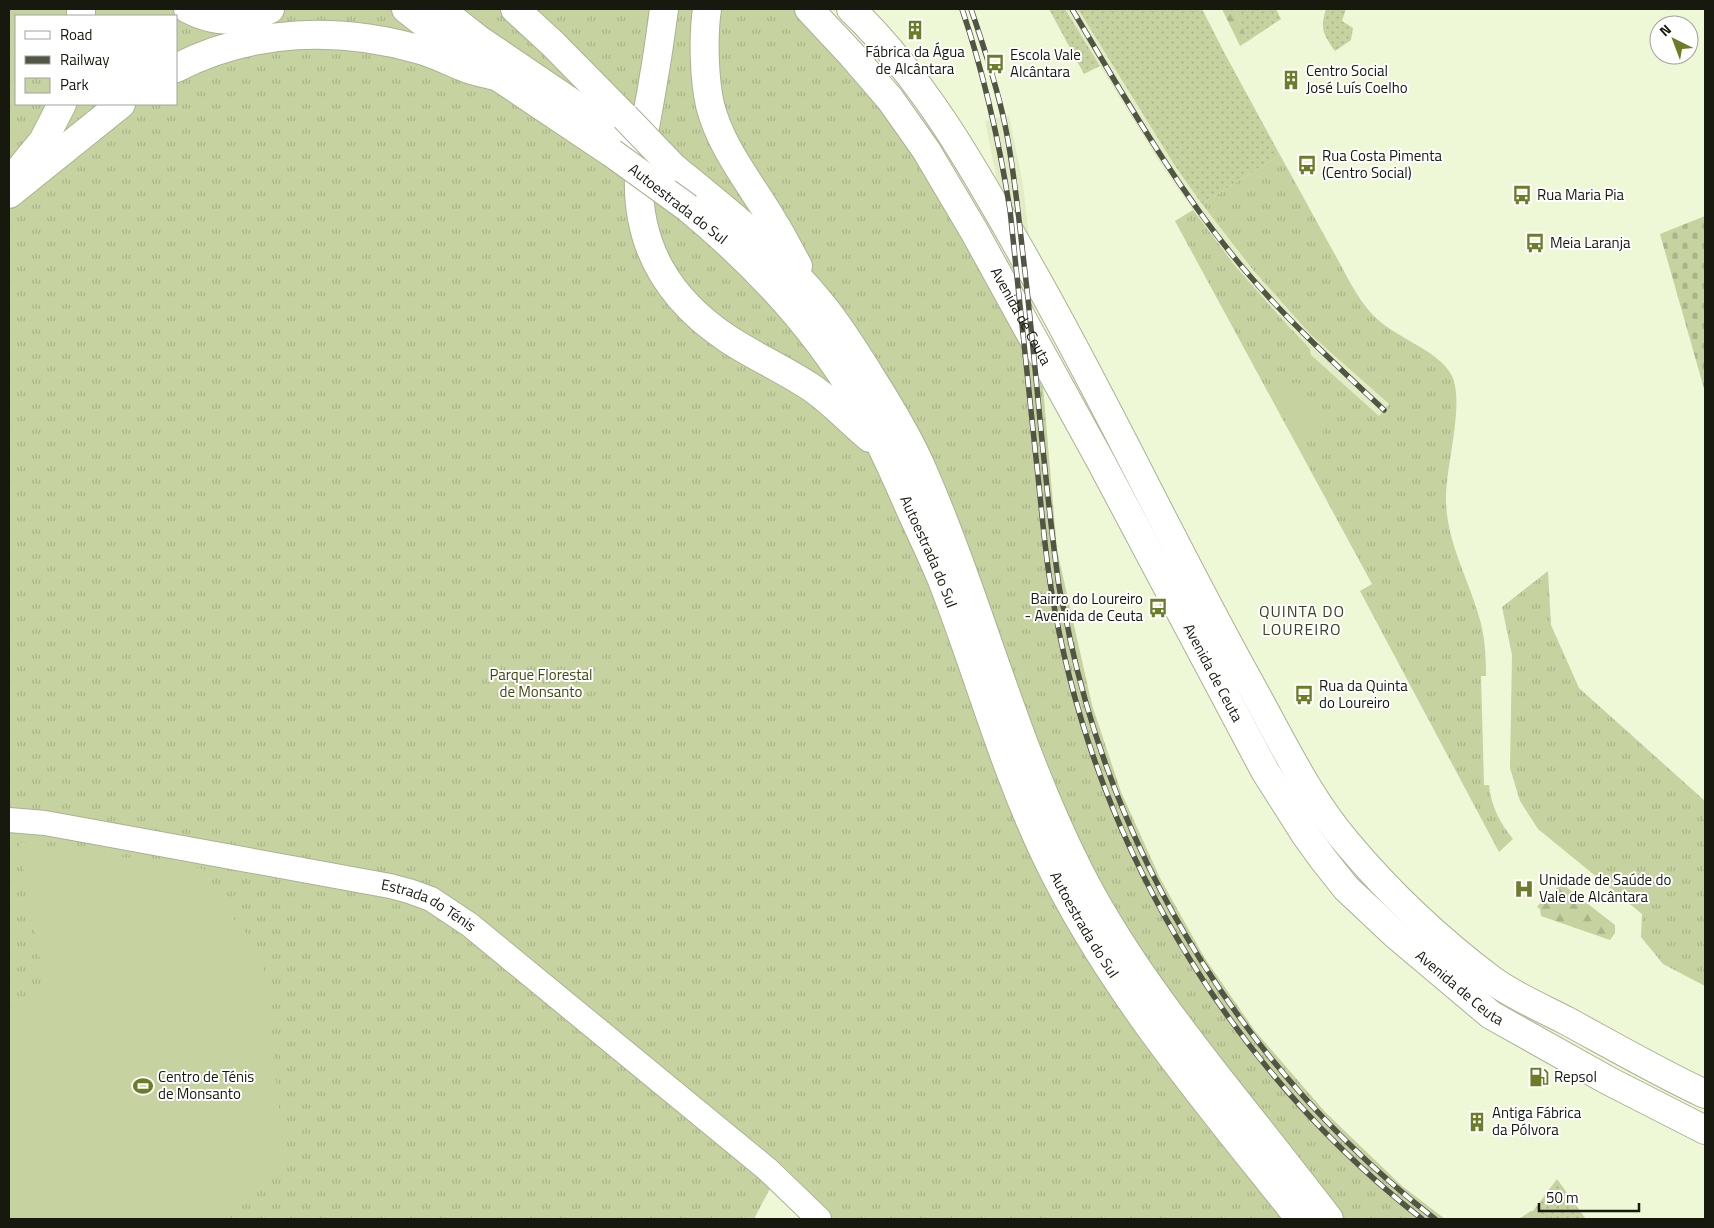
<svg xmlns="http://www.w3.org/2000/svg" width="1714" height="1228" font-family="'Titillium Web',sans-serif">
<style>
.built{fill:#e3edc5}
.grass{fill:url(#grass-dots)}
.forest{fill:url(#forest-firs)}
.cemetery{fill:url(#cemetery-stones)}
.park{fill:url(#park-tufts);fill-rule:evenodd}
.pitch{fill:#c6d29f}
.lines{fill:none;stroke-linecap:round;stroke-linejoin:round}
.major-casing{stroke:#aab292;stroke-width:26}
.highway-casing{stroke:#aab292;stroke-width:30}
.major{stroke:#fff;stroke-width:24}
.highway{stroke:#fff;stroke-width:28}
.rail-casing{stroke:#515544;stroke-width:5.5}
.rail{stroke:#fff;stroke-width:4;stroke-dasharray:11;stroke-linecap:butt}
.highway-bridge-casing{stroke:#aab292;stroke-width:30;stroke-linecap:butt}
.highway-bridge{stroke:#fff;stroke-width:28}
.labels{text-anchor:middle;stroke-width:4;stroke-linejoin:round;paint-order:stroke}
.poi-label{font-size:15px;fill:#17190e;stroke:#fff;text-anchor:start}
.street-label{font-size:15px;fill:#17190e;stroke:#fff}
.park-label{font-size:15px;fill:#3f490e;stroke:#fff}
.neighbourhood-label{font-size:16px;letter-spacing:1px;fill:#3a4025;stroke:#fff}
</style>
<defs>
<pattern id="grass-dots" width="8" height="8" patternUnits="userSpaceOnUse" patternTransform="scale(1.25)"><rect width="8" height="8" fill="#c6d29f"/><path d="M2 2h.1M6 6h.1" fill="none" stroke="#a9b488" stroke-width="1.8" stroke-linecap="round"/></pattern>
<pattern id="forest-firs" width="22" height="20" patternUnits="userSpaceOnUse" patternTransform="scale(1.25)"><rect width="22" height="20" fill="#c6d29f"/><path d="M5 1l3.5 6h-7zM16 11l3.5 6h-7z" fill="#a9b488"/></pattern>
<pattern id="cemetery-stones" width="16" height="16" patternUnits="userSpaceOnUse" patternTransform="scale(1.25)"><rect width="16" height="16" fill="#c6d29f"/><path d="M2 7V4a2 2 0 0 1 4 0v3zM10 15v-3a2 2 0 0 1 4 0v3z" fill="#a9b488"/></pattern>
<pattern id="park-tufts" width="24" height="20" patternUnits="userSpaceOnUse" patternTransform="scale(1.25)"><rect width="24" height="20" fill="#c6d29f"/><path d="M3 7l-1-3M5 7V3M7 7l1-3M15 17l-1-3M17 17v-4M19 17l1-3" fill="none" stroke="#a9b488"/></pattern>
</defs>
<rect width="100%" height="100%" fill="#eef7d6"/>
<g class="built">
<path d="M1065,9H1078L1175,166L1202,204L1253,270L1311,335L1389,404L1379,416L1311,355L1310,349L1304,342L1289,327L1236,267L1204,226L1158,160Z"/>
<path d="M1009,115L1023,184L1037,308L1013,311L995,171L985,121Z"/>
</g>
<g class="grass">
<path d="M1049,9H1065L1100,66L1084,74Z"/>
<path d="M1078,9H1202L1225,54L1280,155L1202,204L1175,166Z"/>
<path d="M1235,9H1276L1281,19L1248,41Z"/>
<path d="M1326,9H1346L1342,21L1353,28L1351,40L1335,51C1323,34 1320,29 1326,9Z"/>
<path d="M1557,1179L1585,1218L1588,1219H1527Z"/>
</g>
<g class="forest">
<path d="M1222,9H1235L1248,41L1240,46Z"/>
<path d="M1561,883L1615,925V933L1610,940L1541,916L1540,909L1537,907L1544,898L1548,899Z"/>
</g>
<path class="cemetery" d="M1705,216V392L1660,234Z"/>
<g class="park">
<path d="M9,9H825L916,112L955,170L1037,317L1057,550L1092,705L1121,792L1160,878L1204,957L1255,1031L1326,1113L1402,1186L1445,1219H817L777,1175L754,1219H9ZM16,16H176V104H16Z"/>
<path d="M1280,155C1298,187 1315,219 1333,251C1345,272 1355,295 1371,313C1392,337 1437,349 1451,374C1466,401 1445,467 1446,501C1447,544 1469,579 1480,620C1485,638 1486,657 1486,676H1481L1484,785H1489C1491,806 1500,823 1513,839L1499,852L1360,591L1372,584L1175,221L1193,210L1236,267L1289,327L1304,342L1310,349L1311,355L1379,416L1389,404L1311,335L1253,270L1202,204Z"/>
<path d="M1548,571L1551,625L1579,688L1705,801V986L1663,964L1641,937L1642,914L1538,829L1520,801L1510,768L1512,655L1502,607Z"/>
<path d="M1531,1211L1559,1219H1519Z"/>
</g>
<g class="pitch">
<path d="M1296,382L1324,433L1300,446L1272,395Z"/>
<path d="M19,842L204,869L210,892L262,951L285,1162L228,1219H9V1009L44,983Z"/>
</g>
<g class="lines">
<defs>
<g id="major">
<path id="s1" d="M9,820L45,823L100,833L390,886L409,891L431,899L470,925L767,1169L819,1219"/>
</g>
<g id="highway">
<path d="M81,9V16"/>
<path d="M188,9C215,23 244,24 270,9"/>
<path d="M406,9L461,52L612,153"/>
<path d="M440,9L478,39L621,136"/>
<path d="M515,9L552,43L625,117"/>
<path d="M664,9C661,31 658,54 654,76C649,109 641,141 639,174C636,246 668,299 728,339C754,356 783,369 809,386C832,401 849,421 870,438"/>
<path d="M707,9C703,36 704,78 710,105C721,149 752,185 774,223C783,237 790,252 798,266"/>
<path id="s2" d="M809,9L852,55L890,99L926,150L974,231L1100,460L1265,771L1305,834L1323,859L1346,888L1396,935L1491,1015L1609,1081L1705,1130"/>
<path d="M851,9C929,84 979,178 1032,271C1108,405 1173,545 1248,680C1279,735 1306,795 1348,844C1390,894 1439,940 1492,980C1512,995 1544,1009 1567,1021C1613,1046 1658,1072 1705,1094"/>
<path d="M176,68C251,29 340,26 421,50C435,54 449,61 463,67C474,72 488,74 500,77"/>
<path d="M673,167C728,212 786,257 829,314C844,334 858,356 871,377C890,407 909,438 923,471C980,602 1014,743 1079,871C1116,944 1166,1011 1216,1075C1254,1123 1292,1171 1329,1219"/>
<path d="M20,169L43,141L62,104"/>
<path d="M9,194L121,104"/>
<path id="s3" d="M688,208C753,262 815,327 858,401C878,436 894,472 910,509C921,533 932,556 942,580C978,672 1003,766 1046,856C1110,990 1208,1103 1300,1219"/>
</g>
</defs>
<use href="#major" class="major-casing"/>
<use href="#highway" class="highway-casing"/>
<use href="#major" class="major"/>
<use href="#highway" class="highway"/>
<defs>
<g id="rail">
<path d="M962,9C984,74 999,141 1010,210C1019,292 1027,375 1036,458C1041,501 1044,545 1051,588C1091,836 1224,1064 1422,1219"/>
<path d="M971,9C984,47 997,86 1005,125C1015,173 1019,223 1025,272C1037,376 1044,482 1059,586C1062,604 1067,621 1070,639C1120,870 1249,1074 1435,1219"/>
<path d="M1072,9C1125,98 1176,188 1243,268C1286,319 1335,364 1384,410"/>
</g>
</defs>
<use href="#rail" class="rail-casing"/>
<use href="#rail" class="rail"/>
<defs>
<g id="highway-bridge">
<path d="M625,117L673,167"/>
<path d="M612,153L688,208"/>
</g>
</defs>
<use href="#highway-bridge" class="highway-bridge-casing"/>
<use href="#highway-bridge" class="highway-bridge"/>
</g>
<defs>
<symbol id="building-bare" viewBox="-9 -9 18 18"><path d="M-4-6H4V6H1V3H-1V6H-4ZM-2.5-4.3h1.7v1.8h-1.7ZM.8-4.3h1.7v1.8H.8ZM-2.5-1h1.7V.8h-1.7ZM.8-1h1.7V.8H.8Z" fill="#6d7c29" stroke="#fff" stroke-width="2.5" paint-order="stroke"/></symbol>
<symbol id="bus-bare" viewBox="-9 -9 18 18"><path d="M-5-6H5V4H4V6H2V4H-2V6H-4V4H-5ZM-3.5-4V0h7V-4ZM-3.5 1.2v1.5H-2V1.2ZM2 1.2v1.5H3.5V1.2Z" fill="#6d7c29" stroke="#fff" stroke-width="2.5" paint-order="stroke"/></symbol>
<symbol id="hospital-bare" viewBox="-9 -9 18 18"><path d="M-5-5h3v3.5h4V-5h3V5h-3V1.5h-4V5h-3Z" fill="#6d7c29" stroke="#fff" stroke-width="2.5" paint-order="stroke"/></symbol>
<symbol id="fuel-bare" viewBox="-9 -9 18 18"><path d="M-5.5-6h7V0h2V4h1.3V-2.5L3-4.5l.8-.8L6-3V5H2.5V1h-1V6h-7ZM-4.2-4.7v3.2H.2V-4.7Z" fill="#6d7c29" stroke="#fff" stroke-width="2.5" paint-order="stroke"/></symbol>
<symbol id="stadium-bare" viewBox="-9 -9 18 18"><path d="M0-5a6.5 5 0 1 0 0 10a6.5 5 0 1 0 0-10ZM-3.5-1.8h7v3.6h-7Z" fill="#6d7c29" stroke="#fff" stroke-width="2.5" paint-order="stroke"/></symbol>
</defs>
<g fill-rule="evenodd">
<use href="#building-bare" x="901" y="16" width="28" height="28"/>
<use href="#bus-bare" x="981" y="50" width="28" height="28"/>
<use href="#building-bare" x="1277" y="66" width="28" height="28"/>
<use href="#bus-bare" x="1293" y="151" width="28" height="28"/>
<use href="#bus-bare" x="1508" y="181" width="28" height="28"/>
<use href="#bus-bare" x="1521" y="229" width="28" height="28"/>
<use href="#bus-bare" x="1144" y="594" width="28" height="28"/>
<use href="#bus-bare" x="1290" y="681" width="28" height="28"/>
<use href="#hospital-bare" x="1510" y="875" width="28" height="28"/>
<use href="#fuel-bare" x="1525" y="1063" width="28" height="28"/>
<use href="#stadium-bare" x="129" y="1072" width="28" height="28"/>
<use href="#building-bare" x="1463" y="1108" width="28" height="28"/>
</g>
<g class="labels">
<g class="poi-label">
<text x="915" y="57" text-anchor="middle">Fábrica da Água<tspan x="915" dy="17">de Alcântara</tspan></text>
<text x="1010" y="60">Escola Vale<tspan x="1010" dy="17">Alcântara</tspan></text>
<text x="1306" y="76">Centro Social<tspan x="1306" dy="17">José Luís Coelho</tspan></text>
<text x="1322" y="161">Rua Costa Pimenta<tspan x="1322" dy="17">(Centro Social)</tspan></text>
<text x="1537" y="200">Rua Maria Pia</text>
<text x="1550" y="248">Meia Laranja</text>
<text x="1143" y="604" text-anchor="end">Bairro do Loureiro<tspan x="1143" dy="17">- Avenida de Ceuta</tspan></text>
<text x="1319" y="691">Rua da Quinta<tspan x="1319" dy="17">do Loureiro</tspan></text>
<text x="1539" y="885">Unidade de Saúde do<tspan x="1539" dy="17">Vale de Alcântara</tspan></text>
<text x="158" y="1082">Centro de Ténis<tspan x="158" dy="17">de Monsanto</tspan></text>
<text x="1554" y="1082">Repsol</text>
<text x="1492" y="1118">Antiga Fábrica<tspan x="1492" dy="17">da Pólvora</tspan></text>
</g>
<g class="street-label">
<text transform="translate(678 204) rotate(38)" y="5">Autoestrada do Sul</text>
<text dy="5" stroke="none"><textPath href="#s2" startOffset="375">Avenida de Ceuta</textPath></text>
<text dy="5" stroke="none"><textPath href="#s3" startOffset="425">Autoestrada do Sul</textPath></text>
<text dy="5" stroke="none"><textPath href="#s2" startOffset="780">Avenida de Ceuta</textPath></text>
<text dy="5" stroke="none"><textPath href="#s1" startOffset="430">Estrada do Ténis</textPath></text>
<text dy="5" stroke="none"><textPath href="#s3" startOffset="830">Autoestrada do Sul</textPath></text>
<text dy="5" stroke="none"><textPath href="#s2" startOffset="1185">Avenida de Ceuta</textPath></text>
</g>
<g class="park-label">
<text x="541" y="680">Parque Florestal<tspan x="541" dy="17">de Monsanto</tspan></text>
</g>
<g class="neighbourhood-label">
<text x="1302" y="617">QUINTA DO<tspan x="1302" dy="18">LOUREIRO</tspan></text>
</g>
</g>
<rect width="1714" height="1228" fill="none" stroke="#17190e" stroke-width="20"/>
<rect x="15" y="15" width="162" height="90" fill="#ffffff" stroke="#a2a39f"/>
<rect x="25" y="31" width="25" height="8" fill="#ffffff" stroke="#a2a39f"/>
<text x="60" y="40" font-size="15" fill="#17190e">Road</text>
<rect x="25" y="56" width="25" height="8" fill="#515544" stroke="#a2a39f"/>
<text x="60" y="65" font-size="15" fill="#17190e">Railway</text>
<rect x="25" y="78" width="25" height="15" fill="url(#park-tufts)" stroke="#a2a39f"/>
<text x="60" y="90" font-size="15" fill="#17190e">Park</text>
<g transform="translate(1674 40) rotate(318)"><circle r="24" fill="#ffffff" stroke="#a2a39f"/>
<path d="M0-4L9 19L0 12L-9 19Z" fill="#6d7c29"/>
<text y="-8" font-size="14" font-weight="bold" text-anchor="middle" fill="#17190e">N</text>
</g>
<path d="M1539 1203v8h100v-8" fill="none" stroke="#17190e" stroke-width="2.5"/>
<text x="1546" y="1203" font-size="15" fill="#17190e" stroke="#ffffff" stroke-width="4" paint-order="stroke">50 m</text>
</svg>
